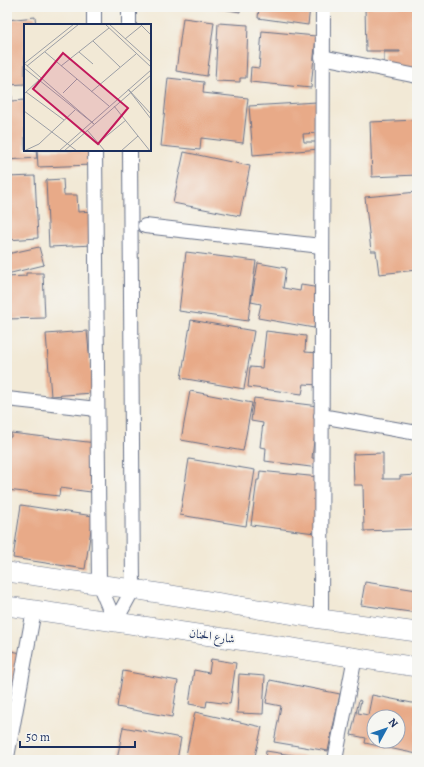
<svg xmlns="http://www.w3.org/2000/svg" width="424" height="767" font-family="Alegreya,Amiri,serif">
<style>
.building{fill:#e8aa88;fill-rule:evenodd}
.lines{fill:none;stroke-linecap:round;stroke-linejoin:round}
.street-casing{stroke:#667088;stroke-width:16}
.secondary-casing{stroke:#667088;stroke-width:20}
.street{stroke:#fff;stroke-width:14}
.secondary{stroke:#fff;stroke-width:19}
.labels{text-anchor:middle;stroke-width:3.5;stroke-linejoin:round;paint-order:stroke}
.street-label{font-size:12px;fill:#1b2f5e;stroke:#f6f6f2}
.inset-road{fill:none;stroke:#9c9fa6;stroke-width:1}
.view{fill:#c2185b;fill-opacity:0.15;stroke:#c2185b;stroke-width:2}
.inset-edge{fill:none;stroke:#1b2f5e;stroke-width:2}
</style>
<rect width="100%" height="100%" fill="#f6f6f2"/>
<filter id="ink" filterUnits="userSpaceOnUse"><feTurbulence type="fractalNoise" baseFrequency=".025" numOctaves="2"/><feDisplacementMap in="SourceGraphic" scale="8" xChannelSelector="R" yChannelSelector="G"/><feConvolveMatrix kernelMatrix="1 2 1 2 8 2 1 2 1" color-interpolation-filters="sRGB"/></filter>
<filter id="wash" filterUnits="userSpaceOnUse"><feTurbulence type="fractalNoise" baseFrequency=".012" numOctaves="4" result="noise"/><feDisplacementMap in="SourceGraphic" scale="16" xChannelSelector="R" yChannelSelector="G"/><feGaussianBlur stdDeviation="0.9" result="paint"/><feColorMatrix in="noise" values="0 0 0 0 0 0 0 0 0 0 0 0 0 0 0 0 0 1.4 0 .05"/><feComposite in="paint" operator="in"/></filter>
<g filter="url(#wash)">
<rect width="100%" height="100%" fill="#f2e9d6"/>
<g id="blocks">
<g class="building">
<path d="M211,7H240V12Z"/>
<path d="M259,7H310L308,25L258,18Z"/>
<path d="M365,7H417V69H384V52H400V51H366Z"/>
<path d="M35,17L36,25H25V84L7,85V20Z"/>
<path d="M183,18L214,22L207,76L176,71Z"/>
<path d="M218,23L248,25L246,78H240V82L215,81Z"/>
<path d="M262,31L316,36L311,88L250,82L251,67L259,68Z"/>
<path d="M168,78L204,82L203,93L248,98L243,143L201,138L200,150L161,146Z"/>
<path d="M7,96H12V101L25,100V150H36L37,158L7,160Z"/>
<path d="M317,102L319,133L303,134L304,142H318L319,149L253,155L249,106Z"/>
<path d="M417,120V175L372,177L370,122Z"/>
<path d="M37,150H91L92,165L38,167Z"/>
<path d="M184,152L250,166L240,216L173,203Z"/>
<path d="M35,176L38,238L7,240V177Z"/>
<path d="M63,179L64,195H77L78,212L93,211L94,245L49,247L46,180Z"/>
<path d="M417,192V270L379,274L376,251H371L365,197Z"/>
<path d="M39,247L44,265L7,274V254Z"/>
<path d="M186,252L256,261L248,321L179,311Z"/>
<path d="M258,263L286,268L283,288L300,291L301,285L320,288L314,328L258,318L261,304L251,302Z"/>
<path d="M26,273H43L45,318L7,319V277L26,276Z"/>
<path d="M191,320L254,331L244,389L181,378Z"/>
<path d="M87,331L93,393L51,396L46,334Z"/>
<path d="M266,331L306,336L305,352L319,353V385L304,384L302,394L248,387L250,367L262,368Z"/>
<path d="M190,391L252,403L243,451L181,440Z"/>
<path d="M254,398L318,406L312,458L319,459L318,468L265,461L266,448L260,447L263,423L251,421Z"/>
<path d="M11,433L96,443L91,492L60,488L59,496L7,490V437H11Z"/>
<path d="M383,453V479H400V476L417,475V529L364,531L363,485H354L353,454Z"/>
<path d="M189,459L255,470L246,526L180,515Z"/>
<path d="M260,471L319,477L315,533L251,525L257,480H259Z"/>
<path d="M21,505L93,516L85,569L13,558Z"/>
<path d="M365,582L417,590V613L361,605Z"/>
<path d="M7,650L21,653L9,711L7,710Z"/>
<path d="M211,659L236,663L230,704L207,701L206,707L189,704L194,670L209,673Z"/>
<path d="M123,671L178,681L172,717L117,707Z"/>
<path d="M239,674L265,676L263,714L237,713Z"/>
<path d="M270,680L340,694L328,751L274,742L281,706L266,703Z"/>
<path d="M372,695L417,704V754L365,743L366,738L351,735L359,700L361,701L358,713L368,715ZM374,717H398V741H374Z"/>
<path d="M195,712L262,727L254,760H185Z"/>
<path d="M123,727L181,738L177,760H117Z"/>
<path d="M266,751L318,759V760H265Z"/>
</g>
</g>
</g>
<g filter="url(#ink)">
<use href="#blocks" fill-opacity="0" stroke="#667088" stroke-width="1"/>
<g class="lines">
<defs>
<g id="street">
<path d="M94,7V25"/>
<path d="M129,7V25"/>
<path d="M322,57L417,76"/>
<path d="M95,150L99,584L115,622"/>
<path d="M145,226L321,246"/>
<path d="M7,399L97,409"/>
<path d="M321,416L417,433"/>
<path d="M321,619L323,7"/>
<path d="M115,622L133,589L130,150"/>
<path d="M7,757L34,610"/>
<path d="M335,760L355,657"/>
</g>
<g id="secondary">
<path d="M7,572L133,589L321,619L417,632"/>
<path d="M7,606L286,647L417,667"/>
</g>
</defs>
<use href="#street" class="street-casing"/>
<use href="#secondary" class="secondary-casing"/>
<use href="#street" class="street"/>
<use href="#secondary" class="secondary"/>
</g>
</g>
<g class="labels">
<g class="street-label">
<text transform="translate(212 636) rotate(8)" y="4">شارع الحنان</text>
</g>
</g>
<g transform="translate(24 24)">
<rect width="127" height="127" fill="#f2e9d6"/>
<path class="inset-road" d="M81,0L127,43M85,0L127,38M116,0L127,11M101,15L117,2M69,17L96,43M21,28L85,82M55,28L69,40M0,39L70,100M1,39L50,0M3,42L55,0M37,42L85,4M0,44L70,100M104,65L127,95M104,65L127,90M2,68L40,96M67,68L112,30M39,69L53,55M0,70L15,56M90,82L126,127M0,87L53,127M63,106L81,127M74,119L102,96M0,127L15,120L51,86M35,127L127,46M40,127L127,51M97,127L114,112"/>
<path class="view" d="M39,29L104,84L74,120L9,65Z"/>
<rect width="127" height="127" class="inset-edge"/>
</g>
<rect width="424" height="767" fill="none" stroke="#f6f6f2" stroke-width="24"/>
<g transform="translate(386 729) rotate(50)"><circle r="19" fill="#f6f6f2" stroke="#9ea6b7"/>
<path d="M0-3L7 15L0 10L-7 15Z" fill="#1f6fb2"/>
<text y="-6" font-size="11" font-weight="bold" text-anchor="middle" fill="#1b2f5e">N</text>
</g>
<path d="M20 741v6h115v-6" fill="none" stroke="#1b2f5e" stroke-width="2"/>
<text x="26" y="741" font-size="12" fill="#1b2f5e" stroke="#f6f6f2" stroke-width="3" paint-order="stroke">50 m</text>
</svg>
